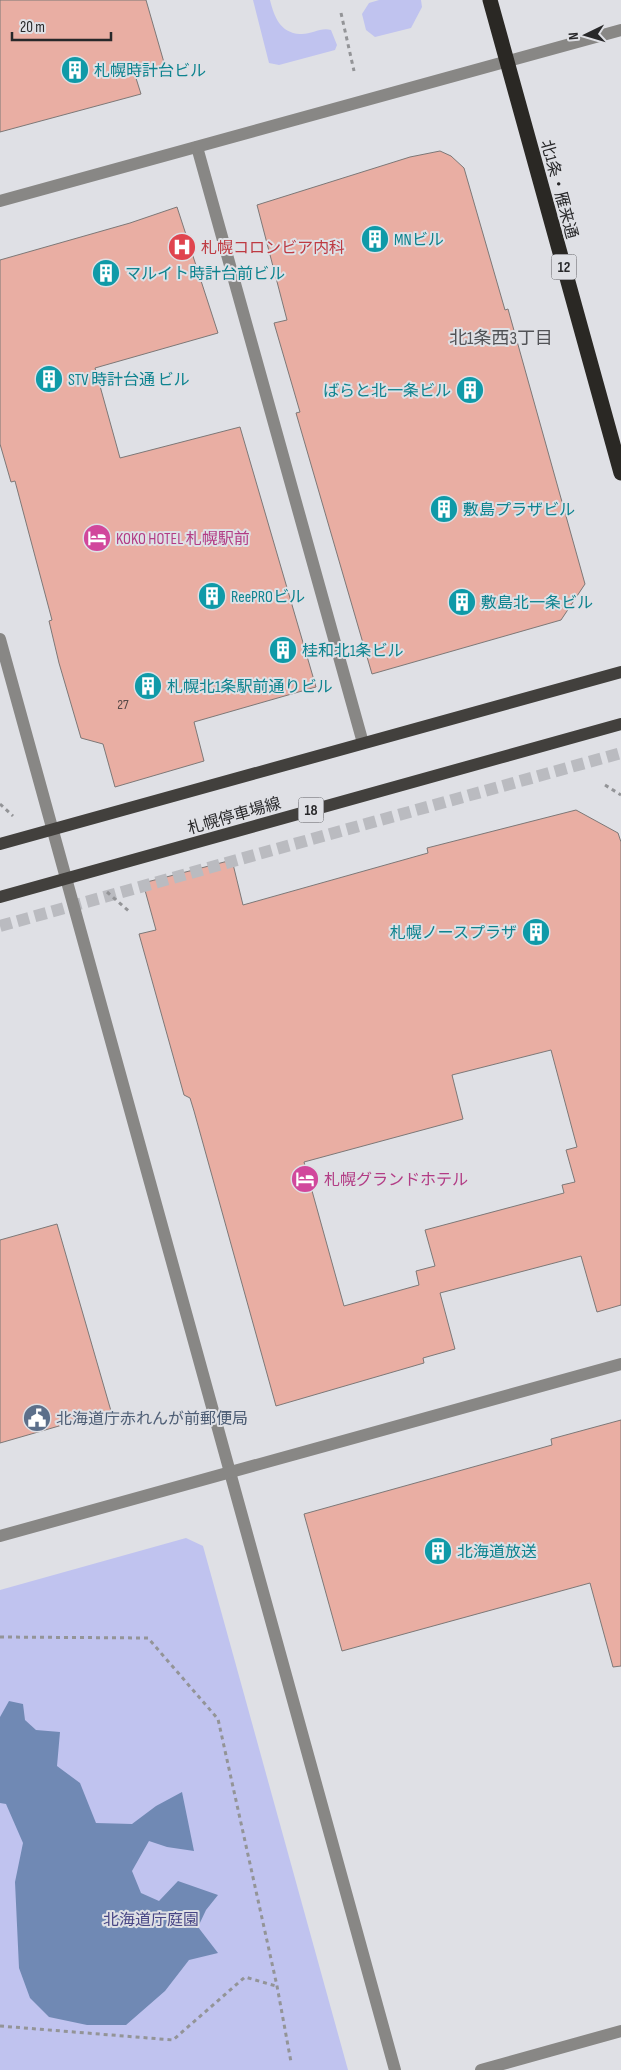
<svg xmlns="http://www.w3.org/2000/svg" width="621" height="2070" font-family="'Sofia Sans Condensed','Noto Sans JP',sans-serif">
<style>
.green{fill:#c0c3ef}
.water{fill:#7089b4}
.building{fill:#e9aea3;stroke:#7d7877;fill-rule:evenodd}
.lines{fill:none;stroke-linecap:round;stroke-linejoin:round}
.minor-tunnel{stroke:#babbc0;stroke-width:12;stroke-dasharray:12 6;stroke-linecap:butt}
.path{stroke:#939497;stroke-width:3;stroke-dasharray:4 4;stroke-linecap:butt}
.minor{stroke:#888785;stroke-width:12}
.major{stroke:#42403d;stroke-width:12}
.highway{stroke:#2a2824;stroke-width:15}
.labels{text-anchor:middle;stroke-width:4;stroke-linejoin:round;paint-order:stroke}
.number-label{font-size:14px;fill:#584a48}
.shield{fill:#dfe0e5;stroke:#5f5f62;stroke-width:1}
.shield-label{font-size:15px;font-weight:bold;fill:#28282a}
.culture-label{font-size:16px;fill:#0d838f;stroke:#dfe0e5;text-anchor:start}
.street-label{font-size:16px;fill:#28282a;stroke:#dfe0e5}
.health-label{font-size:16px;fill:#be3a42;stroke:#dfe0e5;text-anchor:start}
.hotel-label{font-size:16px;fill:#b23c85;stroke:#dfe0e5;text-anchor:start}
.service-label{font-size:16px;fill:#4e5e75;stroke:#dfe0e5;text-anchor:start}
.park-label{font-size:16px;fill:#484685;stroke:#dfe0e5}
.neighbourhood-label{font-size:18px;fill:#525357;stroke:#dfe0e5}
</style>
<rect width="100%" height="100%" fill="#dfe0e5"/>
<g class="green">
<path d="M253,0H270C274,16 280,33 300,34C311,35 320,27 331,30L337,45L335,50L279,65L269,63Z"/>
<path d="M379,0H421L422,7L411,28L375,37L366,30L362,14L369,3Z"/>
<path d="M186,1538L203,1546L348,2070H0V1590Z"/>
</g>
<path class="water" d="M9,1701L23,1704L25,1720L36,1730L60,1732L57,1766L80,1783L96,1823L132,1824L156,1806L182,1792L194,1851L167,1847L149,1841L132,1871L141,1893L159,1901L178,1881L218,1895L206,1910L198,1927L218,1953L189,1960L165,1991L126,2025H87L49,2017L30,1998L19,1968L15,1882L23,1843L6,1804L0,1803V1717Z"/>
<g class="building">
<path d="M0,0H146L165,66L135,75L141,94L0,132Z"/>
<path d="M440,151L451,156L464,168L505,310L508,309L585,584L561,620L372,674L296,413L300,412L274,323L287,320L257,205L410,157Z"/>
<path d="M177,207L218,333L95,368L120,458L240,427L316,687L194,722L204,761L115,787L103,744L81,738L59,663L49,621L52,620L15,481L11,482L0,444V260L130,223Z"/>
<path d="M576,810L618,833L621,842V1305L597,1312L581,1256L440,1293L455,1349L423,1358L424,1363L276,1406L194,1111L190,1098L184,1095L139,934L156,930L143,883L232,860L243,905L428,853L427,848ZM551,1050L577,1147L566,1150L575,1182L562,1185L564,1193L425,1230L435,1266L416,1271L419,1285L344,1306L304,1162L463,1119L452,1075Z"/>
<path d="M57,1224L111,1411L0,1443V1240Z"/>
<path d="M621,1420V1666L613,1667L590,1583L342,1651L304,1514L552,1445L551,1439Z"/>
</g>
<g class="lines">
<path class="minor-tunnel" d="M0,926L621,753"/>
<g class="path">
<path d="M341,13L354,71"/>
<path d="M605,785L621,795"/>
<path d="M0,804L13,816"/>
<path d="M107,892L131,913"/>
<path d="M0,1637L148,1638L218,1719L277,1986L291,2062"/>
<path d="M0,2026L173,2040L245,1977L276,1986"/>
</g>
<g class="minor">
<path d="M197,147L363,743"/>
<path d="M0,201L621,30"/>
<path d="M0,639L395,2070"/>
<path d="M0,1536L621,1364"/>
<path d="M481,2070L621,2031"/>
</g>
<g class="major">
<path d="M0,844L621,672"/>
<path d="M0,897L621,724"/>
</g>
<path class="highway" d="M490,0L621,473"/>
</g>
<defs>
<symbol id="building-disc" viewBox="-11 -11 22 22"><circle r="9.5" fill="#0f9aa8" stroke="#dfe0e5"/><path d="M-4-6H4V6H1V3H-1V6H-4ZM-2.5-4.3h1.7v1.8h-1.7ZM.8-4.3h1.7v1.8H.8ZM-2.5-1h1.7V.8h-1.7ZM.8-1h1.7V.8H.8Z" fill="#fff"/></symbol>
<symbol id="hospital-disc" viewBox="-11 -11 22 22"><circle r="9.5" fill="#e0444e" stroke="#dfe0e5"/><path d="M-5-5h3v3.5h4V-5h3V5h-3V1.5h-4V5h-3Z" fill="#fff"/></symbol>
<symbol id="hotel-disc" viewBox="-11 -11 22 22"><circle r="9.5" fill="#d1479c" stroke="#dfe0e5"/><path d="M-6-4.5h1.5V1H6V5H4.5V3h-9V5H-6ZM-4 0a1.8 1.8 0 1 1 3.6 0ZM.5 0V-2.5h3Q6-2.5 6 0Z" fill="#fff"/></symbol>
<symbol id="civic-disc" viewBox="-11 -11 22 22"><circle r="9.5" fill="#5c6f8a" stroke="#dfe0e5"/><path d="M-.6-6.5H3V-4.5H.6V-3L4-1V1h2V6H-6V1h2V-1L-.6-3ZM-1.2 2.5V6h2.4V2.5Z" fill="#fff"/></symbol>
</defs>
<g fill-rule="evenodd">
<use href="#building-disc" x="59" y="54" width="32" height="32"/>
<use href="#building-disc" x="359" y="223" width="32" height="32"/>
<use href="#hospital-disc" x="166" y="231" width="32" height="32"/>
<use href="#building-disc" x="90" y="257" width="32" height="32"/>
<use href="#building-disc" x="33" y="363" width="32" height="32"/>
<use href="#building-disc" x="454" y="374" width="32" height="32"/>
<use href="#building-disc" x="428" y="493" width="32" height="32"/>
<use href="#hotel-disc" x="81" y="522" width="32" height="32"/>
<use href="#building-disc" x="196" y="580" width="32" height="32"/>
<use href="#building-disc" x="446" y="586" width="32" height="32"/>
<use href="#building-disc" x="267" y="634" width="32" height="32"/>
<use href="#building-disc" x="132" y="670" width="32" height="32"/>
<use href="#building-disc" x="520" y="916" width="32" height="32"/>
<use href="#hotel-disc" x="289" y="1163" width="32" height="32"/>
<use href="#civic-disc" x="21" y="1402" width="32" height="32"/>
<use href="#building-disc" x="422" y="1535" width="32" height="32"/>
</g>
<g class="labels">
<g class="number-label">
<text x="123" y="709">27</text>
</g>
<g class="shield">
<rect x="551.5" y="254.5" width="25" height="25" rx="4"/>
<rect x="298.5" y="797.5" width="25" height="25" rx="4"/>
</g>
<g class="shield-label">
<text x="564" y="272">12</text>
<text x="311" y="815">18</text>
</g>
<g class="culture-label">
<text x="94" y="76">札幌時計台ビル</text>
<text x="394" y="245">MNビル</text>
<text x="125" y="279">マルイト時計台前ビル</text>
<text x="68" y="385">STV 時計台通 ビル</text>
<text x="451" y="396" text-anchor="end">ばらと北一条ビル</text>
<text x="463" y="515">敷島プラザビル</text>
<text x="231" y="602">ReePROビル</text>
<text x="481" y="608">敷島北一条ビル</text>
<text x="302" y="656">桂和北1条ビル</text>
<text x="167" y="692">札幌北1条駅前通りビル</text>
<text x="517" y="938" text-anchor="end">札幌ノースプラザ</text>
<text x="457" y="1557">北海道放送</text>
</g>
<g class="street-label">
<text transform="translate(560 189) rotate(75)" y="6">北1条・雁来通</text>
<text transform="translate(234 815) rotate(-16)" y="6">札幌停車場線</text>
</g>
<g class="health-label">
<text x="201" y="253">札幌コロンビア内科</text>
</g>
<g class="hotel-label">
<text x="116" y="544">KOKO HOTEL 札幌駅前</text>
<text x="324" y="1185">札幌グランドホテル</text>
</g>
<g class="service-label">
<text x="56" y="1424">北海道庁赤れんが前郵便局</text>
</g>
<g class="park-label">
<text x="151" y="1925">北海道庁庭園</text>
</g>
<g class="neighbourhood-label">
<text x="501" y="344">北1条西3丁目</text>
</g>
</g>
<g transform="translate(586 35) rotate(265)" stroke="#dfe0e5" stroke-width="4" paint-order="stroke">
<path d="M0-4L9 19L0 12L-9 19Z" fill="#28282a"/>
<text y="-8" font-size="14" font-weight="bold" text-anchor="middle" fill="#28282a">N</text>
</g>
<path d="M12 32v8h99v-8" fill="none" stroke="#28282a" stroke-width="2.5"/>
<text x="20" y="32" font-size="15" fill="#28282a" stroke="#dfe0e5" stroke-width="4" paint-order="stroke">20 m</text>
</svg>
